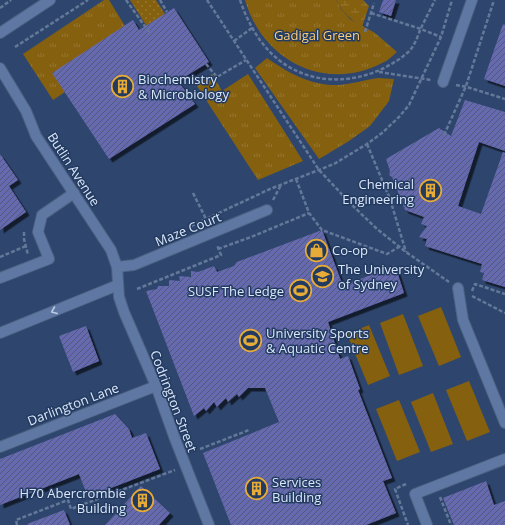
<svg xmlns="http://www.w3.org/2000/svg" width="505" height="525" font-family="'Open Sans',sans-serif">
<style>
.grass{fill:url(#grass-dots)}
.wetland{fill:url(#wetland-marsh)}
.park{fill:url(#park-tufts)}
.pitch{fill:#85600f}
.building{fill:url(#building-hatch);filter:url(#shadow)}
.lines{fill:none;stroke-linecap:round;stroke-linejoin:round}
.service-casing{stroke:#4c6080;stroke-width:12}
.minor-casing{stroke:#4c6080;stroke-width:12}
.path{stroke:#647899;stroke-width:2.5;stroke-dasharray:4 2;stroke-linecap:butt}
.service{stroke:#5e78a3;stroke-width:10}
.minor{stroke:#5e78a3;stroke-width:10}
.oneway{stroke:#bccbe4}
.labels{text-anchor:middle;stroke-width:3;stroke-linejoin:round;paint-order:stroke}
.park-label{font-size:13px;fill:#f9cc7e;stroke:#233b61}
.poi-label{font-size:13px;fill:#dbe7fa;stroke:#233b61;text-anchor:start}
.street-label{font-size:13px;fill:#dbe7fa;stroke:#233b61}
</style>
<defs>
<pattern id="grass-dots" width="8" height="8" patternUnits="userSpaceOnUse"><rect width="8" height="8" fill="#85600f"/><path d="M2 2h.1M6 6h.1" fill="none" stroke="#967733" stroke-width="1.8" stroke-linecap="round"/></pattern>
<pattern id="wetland-marsh" width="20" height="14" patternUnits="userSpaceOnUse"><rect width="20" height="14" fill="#85600f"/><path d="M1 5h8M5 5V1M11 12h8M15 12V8" fill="none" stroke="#967733"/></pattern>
<pattern id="park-tufts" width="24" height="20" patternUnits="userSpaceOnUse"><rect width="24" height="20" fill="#85600f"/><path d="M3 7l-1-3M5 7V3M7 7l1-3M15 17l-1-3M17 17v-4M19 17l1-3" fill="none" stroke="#967733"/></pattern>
<pattern id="building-hatch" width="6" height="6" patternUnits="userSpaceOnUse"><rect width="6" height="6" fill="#6569ad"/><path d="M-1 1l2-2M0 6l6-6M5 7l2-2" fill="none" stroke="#54577c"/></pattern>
<filter id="shadow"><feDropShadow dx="3.5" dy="3.5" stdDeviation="0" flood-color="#0009"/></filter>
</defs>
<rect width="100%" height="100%" fill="#2e466d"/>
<path class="grass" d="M130,0H156L165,14L149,30Z"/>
<path class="wetland" d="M336,0H363L369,6L362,27C350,19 342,12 336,0Z"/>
<g class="park">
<path d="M104,0H109L125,26L65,92L53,100L23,54Z"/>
<path d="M245,0H336L341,9L350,19L375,33L397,52C392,56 388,61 382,63C325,93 262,60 245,0Z"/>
<path d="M267,58C288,73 312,86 338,85C352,84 365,80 378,78C383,78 389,79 394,79L389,101L370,126L349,141L319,159L255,68Z"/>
<path d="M212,74L222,91L248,74L303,161L258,180L197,86Z"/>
</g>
<g class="pitch">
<path d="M441,307L461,357L439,366L418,316Z"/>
<path d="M403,314L423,366L399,375L380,323Z"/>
<path d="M369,325L390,376L368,385L347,334Z"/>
<path d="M469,381L490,432L467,441L446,390Z"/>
<path d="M433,393L453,444L431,452L411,402Z"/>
<path d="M399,400L420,452L397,461L376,409Z"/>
</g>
<g class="building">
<path d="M383,0H396L391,16L379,12Z"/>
<path d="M174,8L209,62L178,81L195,104L109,159L52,73L133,20L139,30Z"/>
<path d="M503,24L505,25V86L484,79Z"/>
<path d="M465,100L505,112V151L479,142L458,206L481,214L503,152L505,153V287L482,280L484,273L480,272L482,264L425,246L427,239L419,237L427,226L421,224L424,217L405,210L392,177L389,175L390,171L386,159L439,128L451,136Z"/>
<path d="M0,154L18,180L9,186L26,212L0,230Z"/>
<path d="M322,230L343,286L395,265L404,293L328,322L340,359L348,356L360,389L358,390L392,478L383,481L396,513L366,525H231L203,453L279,422L265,388H248L239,397L237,394L228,402L226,398L217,407L214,402L206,411L204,408L194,416L146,291L157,289L158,286H169V280L180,281L179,276L191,277V271L198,272L214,266L217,272L234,266L237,262Z"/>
<path d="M86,326L99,361L73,372L59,336Z"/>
<path d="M115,414L129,429L132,438L146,433L160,469L88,497L79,474L0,505V459Z"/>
<path d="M486,481L494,505L505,501V525H454L443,498Z"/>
<path d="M141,486L170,513L159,525H105Z"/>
<path d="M64,510L70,525H28L27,524Z"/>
</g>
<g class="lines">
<defs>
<path id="service" d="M0,278L49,259L38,232L42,215L74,193"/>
<g id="minor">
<path d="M0,33L50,0"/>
<path d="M0,68L26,111L36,136L111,250L117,267L119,297L124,312L156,386L175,439L209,525"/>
<path d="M443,82L472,0"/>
<path d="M117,267L134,265L267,210"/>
<path d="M458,288L463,320L505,423"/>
<path d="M0,333L118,285"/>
<path d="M0,447L156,386"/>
<path d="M427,525L415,494L505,459"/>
</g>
</defs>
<use href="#service" class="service-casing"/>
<use href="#minor" class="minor-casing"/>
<g class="path">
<path d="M126,0L149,32"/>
<path d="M160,0L167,12"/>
<path d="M207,0L319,170L353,206L377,229L406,252L449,282"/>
<path d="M240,0C247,20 257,40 273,55C304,84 349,86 386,67C395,62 404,57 411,49C415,44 418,36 420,30C425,20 430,10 435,0"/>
<path d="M0,8L11,0"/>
<path d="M371,13L421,29L441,37"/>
<path d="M365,32L374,3"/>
<path d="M234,41L252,28"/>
<path d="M15,47L88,0"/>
<path d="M206,64L217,77L246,60"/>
<path d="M379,72L431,80"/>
<path d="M456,85L467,87L505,99"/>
<path d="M444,135L466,86L494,0"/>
<path d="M367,144L390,199L406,252"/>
<path d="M296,179L309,213L322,230L387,254L399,247"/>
<path d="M193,193L206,219"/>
<path d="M273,200L281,185"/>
<path d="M191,226L270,189L334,164L367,144L382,133L399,117L409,105L441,37L452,0"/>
<path d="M24,232V239L28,255"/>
<path d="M218,249L251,237L309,213"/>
<path d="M0,257L26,246"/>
<path d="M137,289L221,255L217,245"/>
<path d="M472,291L475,284L505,294"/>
<path d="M472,296L505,313"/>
<path d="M200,449L249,430"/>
<path d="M406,484L395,489L408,525"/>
<path d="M440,497L451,525"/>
<path d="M17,525L16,520L68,500L71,509L175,470"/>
</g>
<use href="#service" class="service"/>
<use href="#minor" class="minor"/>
</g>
<defs><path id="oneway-chevron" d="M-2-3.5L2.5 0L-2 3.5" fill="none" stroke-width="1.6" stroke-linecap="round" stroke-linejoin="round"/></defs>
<use class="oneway" href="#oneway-chevron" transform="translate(54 311) rotate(158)"/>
<defs>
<symbol id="building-ring" viewBox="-11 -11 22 22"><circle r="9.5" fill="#233b61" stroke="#e7ac37" stroke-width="1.5"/><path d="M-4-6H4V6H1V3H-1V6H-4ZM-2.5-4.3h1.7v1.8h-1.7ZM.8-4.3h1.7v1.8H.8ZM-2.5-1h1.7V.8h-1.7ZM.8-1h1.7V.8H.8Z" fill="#e7ac37"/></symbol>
<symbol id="shop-ring" viewBox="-11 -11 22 22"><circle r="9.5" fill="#233b61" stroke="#e7ac37" stroke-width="1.5"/><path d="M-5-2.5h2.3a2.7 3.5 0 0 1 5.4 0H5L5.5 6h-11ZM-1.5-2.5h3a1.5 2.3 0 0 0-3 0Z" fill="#e7ac37"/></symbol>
<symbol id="university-ring" viewBox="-11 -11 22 22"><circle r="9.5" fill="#233b61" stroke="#e7ac37" stroke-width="1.5"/><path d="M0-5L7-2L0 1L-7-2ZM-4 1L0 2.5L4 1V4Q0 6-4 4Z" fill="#e7ac37"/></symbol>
<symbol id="stadium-ring" viewBox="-11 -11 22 22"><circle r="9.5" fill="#233b61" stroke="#e7ac37" stroke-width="1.5"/><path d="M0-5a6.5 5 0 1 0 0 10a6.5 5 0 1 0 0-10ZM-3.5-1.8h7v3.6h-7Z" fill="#e7ac37"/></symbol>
</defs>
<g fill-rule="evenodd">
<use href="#building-ring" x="110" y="74" width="25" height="25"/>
<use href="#building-ring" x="418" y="178" width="25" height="25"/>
<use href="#shop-ring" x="304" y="238" width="25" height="25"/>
<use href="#university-ring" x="310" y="264" width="25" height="25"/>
<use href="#stadium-ring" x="288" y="278" width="25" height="25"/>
<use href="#stadium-ring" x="238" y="328" width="25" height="25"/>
<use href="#building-ring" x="244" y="476" width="25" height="25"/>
<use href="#building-ring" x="130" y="488" width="25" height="25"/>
</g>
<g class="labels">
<g class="park-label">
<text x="317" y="40">Gadigal Green</text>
</g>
<g class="poi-label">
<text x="138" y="84">Biochemistry<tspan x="138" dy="15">&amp; Microbiology</tspan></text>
<text x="414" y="189" text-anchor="end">Chemical<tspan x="414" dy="15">Engineering</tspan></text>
<text x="332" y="255">Co-op</text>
<text x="338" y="274">The University<tspan x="338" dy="15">of Sydney</tspan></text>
<text x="284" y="296" text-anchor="end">SUSF The Ledge</text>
<text x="266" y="338">University Sports<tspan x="266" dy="15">&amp; Aquatic Centre</tspan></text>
<text x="272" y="487">Services<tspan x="272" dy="15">Building</tspan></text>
<text x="126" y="498" text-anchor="end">H70 Abercrombie<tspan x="126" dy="15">Building</tspan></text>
</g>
<g class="street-label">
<text transform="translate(74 169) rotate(57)" y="5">Butlin Avenue</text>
<text transform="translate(188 229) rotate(-22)" y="5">Maze Court</text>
<text transform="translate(174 401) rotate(69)" y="5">Codrington Street</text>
<text transform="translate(73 404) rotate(-21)" y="5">Darlington Lane</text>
</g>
</g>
</svg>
